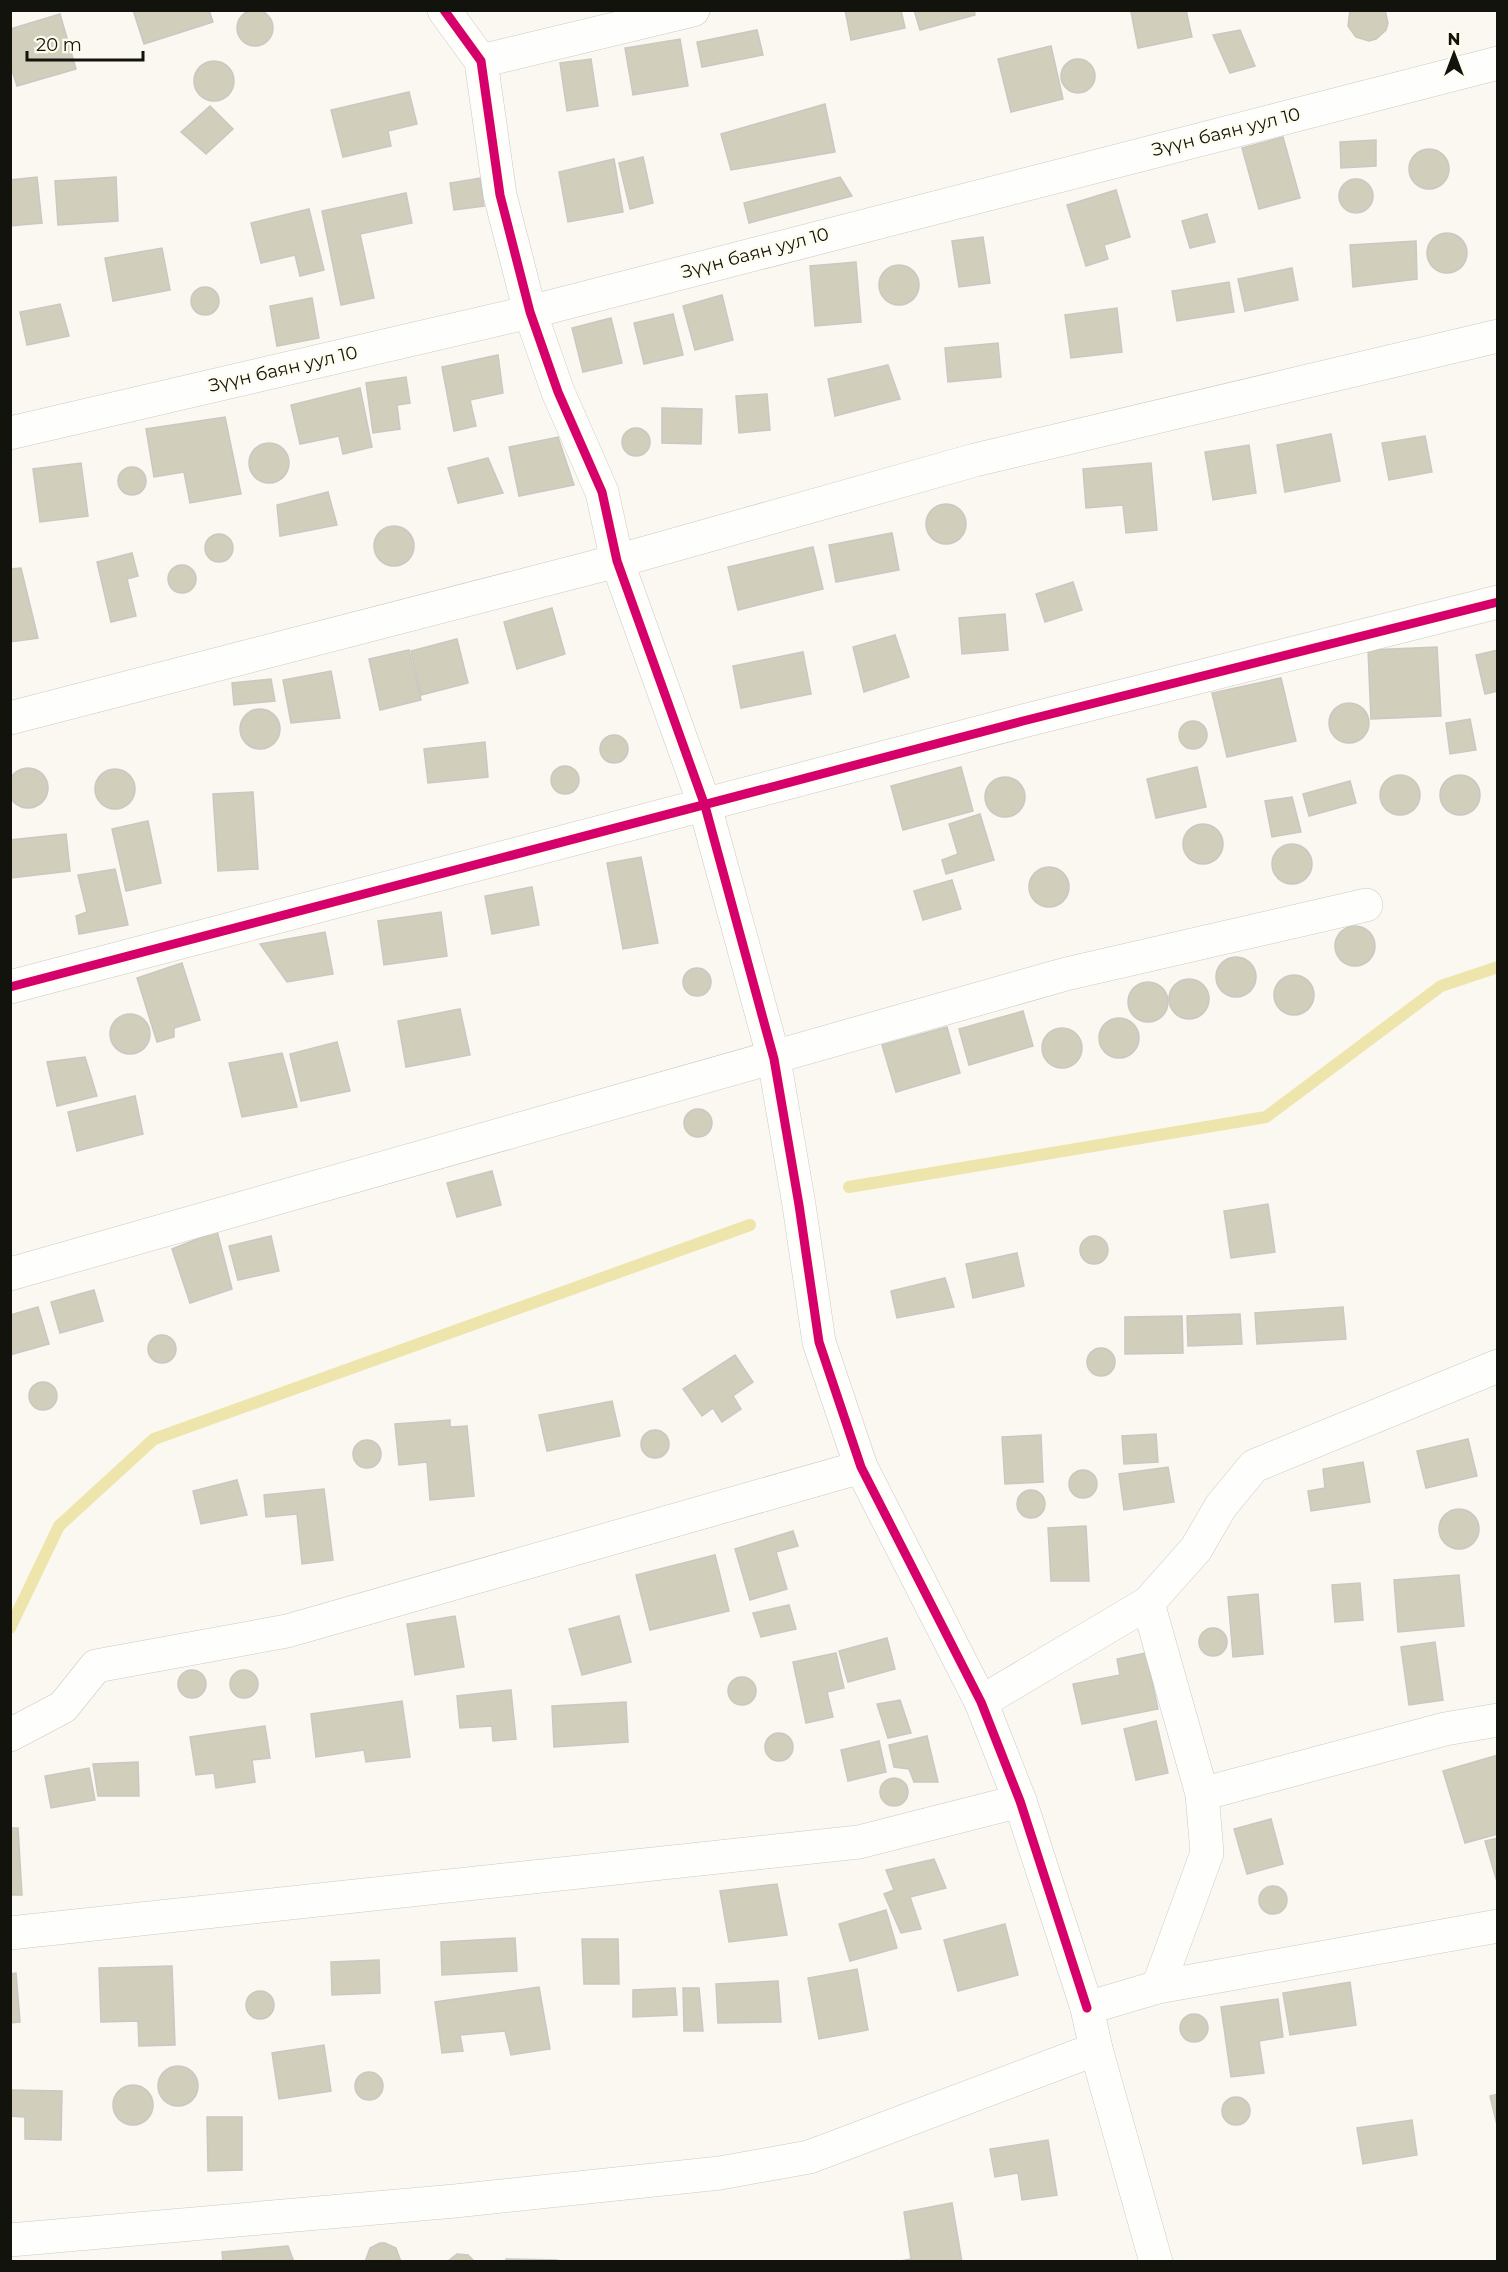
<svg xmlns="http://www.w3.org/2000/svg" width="1508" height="2272" font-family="Montserrat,sans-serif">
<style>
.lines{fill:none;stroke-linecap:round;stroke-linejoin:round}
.stream{stroke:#ede5ab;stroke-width:12}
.building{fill:#d1cebc;stroke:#cac8c2;stroke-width:1.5}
.street-casing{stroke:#cbcac3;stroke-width:34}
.street{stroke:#fefefd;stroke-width:33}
.cycleway-casing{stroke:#fdfced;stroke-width:13}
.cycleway{stroke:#d6006c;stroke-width:9}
.labels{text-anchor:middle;stroke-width:4.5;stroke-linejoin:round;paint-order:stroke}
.street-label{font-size:18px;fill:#13130e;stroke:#fdfced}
</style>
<rect width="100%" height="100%" fill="#faf8f0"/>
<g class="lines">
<g class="stream">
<path d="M849,1187L1266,1117L1441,986L1498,967"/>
<path d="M10,1628L59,1526L154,1439L750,1225"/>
</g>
</g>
<g class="building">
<path d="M133,10H209L213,22L144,44Z"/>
<path d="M845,10H901L905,28L851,40Z"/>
<path d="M914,10H974L975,15L920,30Z"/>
<path d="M1136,10H1186L1192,37L1138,48L1131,12Z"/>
<path d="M1350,10H1385L1388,23L1386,30L1376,39L1369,41L1356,37L1348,26Z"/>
<circle cx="255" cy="28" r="18"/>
<path d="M60,14L76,69L17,86L10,64V29Z"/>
<path d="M757,30L763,55L702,67L697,42Z"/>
<path d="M1240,30L1255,66L1230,73L1213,35Z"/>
<path d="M680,39L688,86L633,95L625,48Z"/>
<path d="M1051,46L1063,99L1011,112L998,59Z"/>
<path d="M591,59L598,106L567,111L560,63Z"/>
<circle cx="1078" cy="76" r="17"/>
<circle cx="214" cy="81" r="20"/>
<path d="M409,92L417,124L388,131L391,146L343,157L331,110Z"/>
<path d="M825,104L835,152L731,170L721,134Z"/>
<path d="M210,106L233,129L206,154L181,132Z"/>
<path d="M1283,137L1300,198L1259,209L1242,148Z"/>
<path d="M1376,140V166L1341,168L1340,142Z"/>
<circle cx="1429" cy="169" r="20"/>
<path d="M643,157L653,203L630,209L619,163Z"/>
<path d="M614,159L623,212L568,222L559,172Z"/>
<path d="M37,177L42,223L10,226V180Z"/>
<path d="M116,177L118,221L58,225L55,181Z"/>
<path d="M840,177L852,196L749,223L744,203Z"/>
<path d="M480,178L484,206L454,210L450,183Z"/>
<circle cx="1356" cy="196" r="17"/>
<path d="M1116,190L1130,237L1104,245L1108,259L1086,266L1067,205Z"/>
<path d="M406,193L412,223L360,234L374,298L341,305L322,211Z"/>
<path d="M309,209L324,270L300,276L295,255L261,263L251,223Z"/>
<path d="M1207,214L1215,242L1190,248L1182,221Z"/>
<circle cx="1447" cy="253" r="20"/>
<path d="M983,237L990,283L959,287L952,241Z"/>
<path d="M1416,241L1417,279L1353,287L1350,245Z"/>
<path d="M162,248L170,290L113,301L105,258Z"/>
<path d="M856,262L861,322L815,326L810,266Z"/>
<circle cx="899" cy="285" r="20"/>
<path d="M1292,268L1298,300L1245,311L1238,279Z"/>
<path d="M1229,282L1234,312L1177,321L1172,291Z"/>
<circle cx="205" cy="301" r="14"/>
<path d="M722,295L733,340L695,350L683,306Z"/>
<path d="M312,298L319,338L277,346L270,306Z"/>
<path d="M60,304L69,336L27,345L20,312Z"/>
<path d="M1117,308L1122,352L1071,358L1065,315Z"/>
<path d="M673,314L683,355L644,364L634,323Z"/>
<path d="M611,318L622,363L583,372L572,328Z"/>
<path d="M998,343L1001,377L948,382L945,348Z"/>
<path d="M498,355L503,393L470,400L476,426L454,431L442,367Z"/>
<path d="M888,365L900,399L835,416L828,379Z"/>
<path d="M406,377L410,403L397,405L400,429L373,433L366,383Z"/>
<path d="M360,388L372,447L343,454L339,436L300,444L291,405Z"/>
<path d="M767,394L770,430L739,433L736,396Z"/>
<path d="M662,408L702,409L701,444L662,443Z"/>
<path d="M225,417L241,494L190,503L184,472L154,477L146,429Z"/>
<circle cx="636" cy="442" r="14"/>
<path d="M1331,434L1340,481L1285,492L1277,445Z"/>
<path d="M1425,436L1432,472L1389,480L1382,443Z"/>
<path d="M558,437L574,485L519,496L509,447Z"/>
<circle cx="269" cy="463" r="20"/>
<path d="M1249,445L1256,493L1213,500L1205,452Z"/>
<path d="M488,458L503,493L458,503L448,468Z"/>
<path d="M81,463L88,516L40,522L33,469Z"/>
<path d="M1151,463L1157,530L1126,533L1123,505L1086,508L1083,469Z"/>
<circle cx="132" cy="481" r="14"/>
<path d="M328,492L337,525L280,536L277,505Z"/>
<circle cx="946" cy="524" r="20"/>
<circle cx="394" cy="546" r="20"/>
<path d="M892,533L899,570L836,582L829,545Z"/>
<circle cx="219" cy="548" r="14"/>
<path d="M813,547L823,589L738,610L728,567Z"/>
<path d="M132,553L138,576L127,579L136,616L111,622L97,562Z"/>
<circle cx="182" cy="579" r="14"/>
<path d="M21,568L38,638L10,642V569Z"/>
<path d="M1073,582L1082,610L1045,622L1036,594Z"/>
<path d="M552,608L565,654L517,669L504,622Z"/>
<path d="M1005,614L1008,650L962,654L959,618Z"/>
<path d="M895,635L909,677L864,692L853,647Z"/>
<path d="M457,639L468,683L421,695L411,651Z"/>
<path d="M1437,647L1441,716L1371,719L1368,650Z"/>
<path d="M409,650L421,700L380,710L369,659Z"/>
<path d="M1498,650V691L1485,694L1476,655Z"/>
<path d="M803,652L811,694L741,708L733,666Z"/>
<path d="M331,671L340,718L291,723L283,680Z"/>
<path d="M1281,678L1296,741L1227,757L1212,693Z"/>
<path d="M271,679L275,701L234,705L232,683Z"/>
<circle cx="1349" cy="723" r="20"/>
<circle cx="260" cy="729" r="20"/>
<path d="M1470,719L1476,750L1450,754L1446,723Z"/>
<circle cx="1193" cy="735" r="14"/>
<circle cx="614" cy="749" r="14"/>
<path d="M485,742L488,777L428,783L424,749Z"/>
<circle cx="565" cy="780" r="14"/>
<path d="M961,767L973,811L903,830L891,786Z"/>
<path d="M1197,767L1206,807L1156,818L1147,779Z"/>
<circle cx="28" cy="788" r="20"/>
<circle cx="115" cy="789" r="20"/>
<circle cx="1400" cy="795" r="20"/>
<circle cx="1460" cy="795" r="20"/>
<circle cx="1005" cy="797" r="20"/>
<path d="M1350,781L1356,803L1309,816L1303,794Z"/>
<path d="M253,792L258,869L218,871L213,794Z"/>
<path d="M1292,797L1301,832L1272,837L1265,801Z"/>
<path d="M980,814L994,860L946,874L942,860L958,854L949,824Z"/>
<path d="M148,821L161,883L126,891L112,829Z"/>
<circle cx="1203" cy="844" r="20"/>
<path d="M66,834L70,871L11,878L10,840Z"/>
<circle cx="1292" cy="864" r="20"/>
<path d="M641,857L658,943L623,949L607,863Z"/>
<circle cx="1049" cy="887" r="20"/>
<path d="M115,869L128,925L79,934L76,916L87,912L78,875Z"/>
<path d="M952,880L961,909L923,920L914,891Z"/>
<path d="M532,887L539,925L492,934L485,896Z"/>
<path d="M441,912L447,956L384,965L378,921Z"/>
<circle cx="1355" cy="946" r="20"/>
<path d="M325,932L333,974L287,982L260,944Z"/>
<circle cx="1236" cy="977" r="20"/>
<path d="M182,963L200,1020L174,1028V1037L157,1042L137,978Z"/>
<circle cx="697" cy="982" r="14"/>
<circle cx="1294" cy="995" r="20"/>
<circle cx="1189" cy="999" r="20"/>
<circle cx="1148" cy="1002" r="20"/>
<path d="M460,1009L470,1055L406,1067L398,1021Z"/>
<path d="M1023,1011L1033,1046L969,1065L959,1029Z"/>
<circle cx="130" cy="1034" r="20"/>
<circle cx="1119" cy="1038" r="20"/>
<path d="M947,1027L960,1073L896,1092L882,1045Z"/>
<circle cx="1062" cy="1048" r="20"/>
<path d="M337,1042L350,1091L301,1101L290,1054Z"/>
<path d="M282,1053L297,1107L242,1117L229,1063Z"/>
<path d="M85,1057L97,1096L57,1106L47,1062Z"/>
<path d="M135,1096L143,1134L77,1151L68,1112Z"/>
<circle cx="698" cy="1123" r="14"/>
<path d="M492,1171L501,1205L457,1217L447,1183Z"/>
<path d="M1268,1204L1275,1252L1231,1258L1224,1211Z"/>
<path d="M217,1231L232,1289L190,1303L172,1249Z"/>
<circle cx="1094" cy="1250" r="14"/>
<path d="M271,1236L279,1271L238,1280L229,1246Z"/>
<path d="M1017,1253L1024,1286L973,1298L966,1264Z"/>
<path d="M945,1278L954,1307L897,1318L891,1291Z"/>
<path d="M94,1290L103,1321L60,1333L51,1302Z"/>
<path d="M38,1307L49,1344L10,1355V1315Z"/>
<path d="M1343,1307L1346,1339L1257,1344L1255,1313Z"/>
<path d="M1240,1314L1242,1344L1188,1346L1187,1316Z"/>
<path d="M1182,1316L1183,1353L1125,1354V1317Z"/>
<circle cx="162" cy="1349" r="14"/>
<circle cx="1101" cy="1362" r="14"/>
<path d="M735,1355L753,1382L733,1396L741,1409L722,1422L713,1408L702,1416L683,1389Z"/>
<circle cx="43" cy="1396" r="14"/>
<path d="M612,1401L620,1436L547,1451L539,1415Z"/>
<path d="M450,1420V1427L467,1426L474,1496L430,1500L427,1462L399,1465L395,1424Z"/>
<circle cx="655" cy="1444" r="14"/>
<path d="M1156,1434L1158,1462L1124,1464L1122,1436Z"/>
<path d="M1041,1435L1043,1482L1005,1484L1002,1437Z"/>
<path d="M1468,1439L1477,1476L1426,1488L1417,1451Z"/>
<circle cx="367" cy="1454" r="14"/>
<path d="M1363,1462L1370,1502L1311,1511L1308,1491L1325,1488L1323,1469Z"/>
<path d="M1168,1467L1174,1502L1124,1510L1119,1474Z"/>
<circle cx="1083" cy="1484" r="14"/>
<path d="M237,1480L247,1515L201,1524L193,1491Z"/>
<path d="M324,1489L333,1560L302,1564L297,1514L266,1517L264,1495Z"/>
<circle cx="1031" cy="1504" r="14"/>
<circle cx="1459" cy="1529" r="20"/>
<path d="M1086,1526L1089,1581H1051L1048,1528Z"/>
<path d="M793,1531L798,1546L776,1552L787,1589L750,1600L735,1549Z"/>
<path d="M715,1555L729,1611L650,1630L636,1575Z"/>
<path d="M1459,1575L1464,1626L1398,1632L1394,1580Z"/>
<path d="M1360,1583L1363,1620L1335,1622L1332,1585Z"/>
<path d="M1258,1594L1263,1654L1233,1657L1228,1597Z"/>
<path d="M789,1605L796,1629L761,1637L753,1613Z"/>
<path d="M455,1616L464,1667L415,1675L407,1624Z"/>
<path d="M619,1616L631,1662L582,1675L569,1629Z"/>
<circle cx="1213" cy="1642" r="14"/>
<path d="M887,1638L895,1669L848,1682L839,1651Z"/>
<path d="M1435,1642L1443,1700L1409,1705L1401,1647Z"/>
<path d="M836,1653L844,1688L827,1692L833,1717L806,1723L793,1662Z"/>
<path d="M1146,1653L1158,1709L1082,1724L1073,1684L1120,1675L1117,1659Z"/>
<circle cx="192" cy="1684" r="14"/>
<circle cx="244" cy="1684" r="14"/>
<circle cx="742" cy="1691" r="14"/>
<path d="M511,1690L516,1739L493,1741L492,1726L460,1728L457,1696Z"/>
<path d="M900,1700L911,1733L888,1738L877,1704Z"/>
<path d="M402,1701L410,1757L366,1762L364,1750L316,1757L311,1714Z"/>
<path d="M626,1702L628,1742L554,1747L552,1706Z"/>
<path d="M1156,1721L1168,1773L1136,1780L1124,1729Z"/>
<path d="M265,1726L270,1758L252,1760L255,1782L216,1788L214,1773L196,1775L190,1737Z"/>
<circle cx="779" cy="1747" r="14"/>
<path d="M927,1736L938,1782H914L909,1769L894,1767L889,1745Z"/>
<path d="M879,1741L886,1772L848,1781L841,1750Z"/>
<path d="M1498,1755V1834L1465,1843L1443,1771Z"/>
<path d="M138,1762L139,1796H98L93,1764Z"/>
<path d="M89,1768L95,1800L51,1808L45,1776Z"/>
<circle cx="894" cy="1792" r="14"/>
<path d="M1271,1819L1283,1864L1247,1874L1234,1829Z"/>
<path d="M10,1828H18L22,1895H10Z"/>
<path d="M1498,1838V1882H1497L1485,1841Z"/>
<path d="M934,1859L946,1888L910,1897L921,1929L901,1933L884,1894L894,1890L886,1870Z"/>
<path d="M777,1884L787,1935L729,1942L720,1891Z"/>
<circle cx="1273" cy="1900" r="14"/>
<path d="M886,1910L897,1948L850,1961L839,1924Z"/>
<path d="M1005,1924L1018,1975L958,1991L944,1940Z"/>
<path d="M515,1938L517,1971L442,1975L441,1942Z"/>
<path d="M582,1939H618L619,1984H584Z"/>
<path d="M379,1960L380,1993L332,1995L331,1962Z"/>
<path d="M172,1966L175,2045L139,2046L138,2021L101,2022L99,1968Z"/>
<path d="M857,1969L868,2030L819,2039L808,1978Z"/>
<path d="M16,1973L20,2022L10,2023V1974Z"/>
<path d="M778,1981L781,2022L718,2023L716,1984Z"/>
<path d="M1350,1982L1356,2025L1290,2035L1283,1993Z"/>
<path d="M539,1987L550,2049L511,2055L505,2031L460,2035L463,2051L442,2053L435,2002Z"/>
<path d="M675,1988L677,2015L633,2017V1990Z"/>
<path d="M683,1988H699L703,2031H684Z"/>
<circle cx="260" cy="2005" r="14"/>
<path d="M1278,1999L1283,2037L1259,2041L1264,2073L1231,2077L1221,2007Z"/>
<circle cx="1194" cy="2028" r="14"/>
<path d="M324,2045L331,2091L279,2099L272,2053Z"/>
<circle cx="178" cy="2086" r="20"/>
<circle cx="369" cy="2086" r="14"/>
<circle cx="133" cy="2105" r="20"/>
<path d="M10,2090L62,2091L61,2140L25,2139V2117L10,2116Z"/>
<path d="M1498,2094V2129L1490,2096Z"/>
<circle cx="1236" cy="2111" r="14"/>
<path d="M207,2117H242V2170L208,2171Z"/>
<path d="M1412,2120L1417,2155L1363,2164L1357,2128Z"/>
<path d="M1048,2140L1057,2195L1022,2200L1018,2173L995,2177L990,2149Z"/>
<path d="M952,2203L962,2262H895L911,2259L904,2212Z"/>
<path d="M380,2243H385L396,2248L401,2262H365L370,2248Z"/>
<path d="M288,2246L294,2262H223L222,2252Z"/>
<path d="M457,2254L468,2255L475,2262H447Z"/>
<path d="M506,2259L557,2260V2262H506Z"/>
</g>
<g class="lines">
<defs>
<g id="street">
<path d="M444,10L481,61L500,195L530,312L558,392L602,492L617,561L705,806L774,1059L799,1205L819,1342L861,1467L981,1702L1020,1801L1087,2008"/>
<path d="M481,61L693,10"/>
<path d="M10,433L530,312L1498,63"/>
<path d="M10,718L617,561L975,460L1498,336"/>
<path d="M10,987L1023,721L1498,602"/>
<path d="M10,1274L1066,974L1366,905"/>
<path d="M1148,1603L1202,1794L1207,1853L1158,1987L1087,2008L1096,2049L1156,2262"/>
<path d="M981,1702L1148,1603L1196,1549L1221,1506L1254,1466L1498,1366"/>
<path d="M10,1735L63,1707L96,1666L287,1631L861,1467"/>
<path d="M1202,1794L1445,1729L1498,1720"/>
<path d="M10,1933L859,1842L1020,1801"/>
<path d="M1158,1987L1498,1926"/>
<path d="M10,2240L455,2201L720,2173L809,2157L1096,2049"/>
</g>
</defs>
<use href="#street" class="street-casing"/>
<use href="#street" class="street"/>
<defs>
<g id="cycleway">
<path d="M444,10L481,61L500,195L530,312L558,392L602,492L617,561L705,806L774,1059L799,1205L819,1342L861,1467L981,1702L1020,1801L1087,2008"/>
<path d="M10,987L1023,721L1498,602"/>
</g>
</defs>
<use href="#cycleway" class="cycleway-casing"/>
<use href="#cycleway" class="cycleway"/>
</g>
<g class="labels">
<g class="street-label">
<text transform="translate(1226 132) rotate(-14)" y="6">Зүүн баян уул 10</text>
<text transform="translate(755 253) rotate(-15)" y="6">Зүүн баян уул 10</text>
<text transform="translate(283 369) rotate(-13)" y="6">Зүүн баян уул 10</text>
</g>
</g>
<rect width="1508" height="2272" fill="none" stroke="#13130e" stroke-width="24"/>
<g transform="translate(1454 54)" stroke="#fdfced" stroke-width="4.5" paint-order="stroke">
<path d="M0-4.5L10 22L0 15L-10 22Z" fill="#13130e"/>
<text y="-9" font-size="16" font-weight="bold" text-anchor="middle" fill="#13130e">N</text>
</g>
<path d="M27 51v9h116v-9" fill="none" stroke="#13130e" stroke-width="3"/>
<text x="36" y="51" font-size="18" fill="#13130e" stroke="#fdfced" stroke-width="4.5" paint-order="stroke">20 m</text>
</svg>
